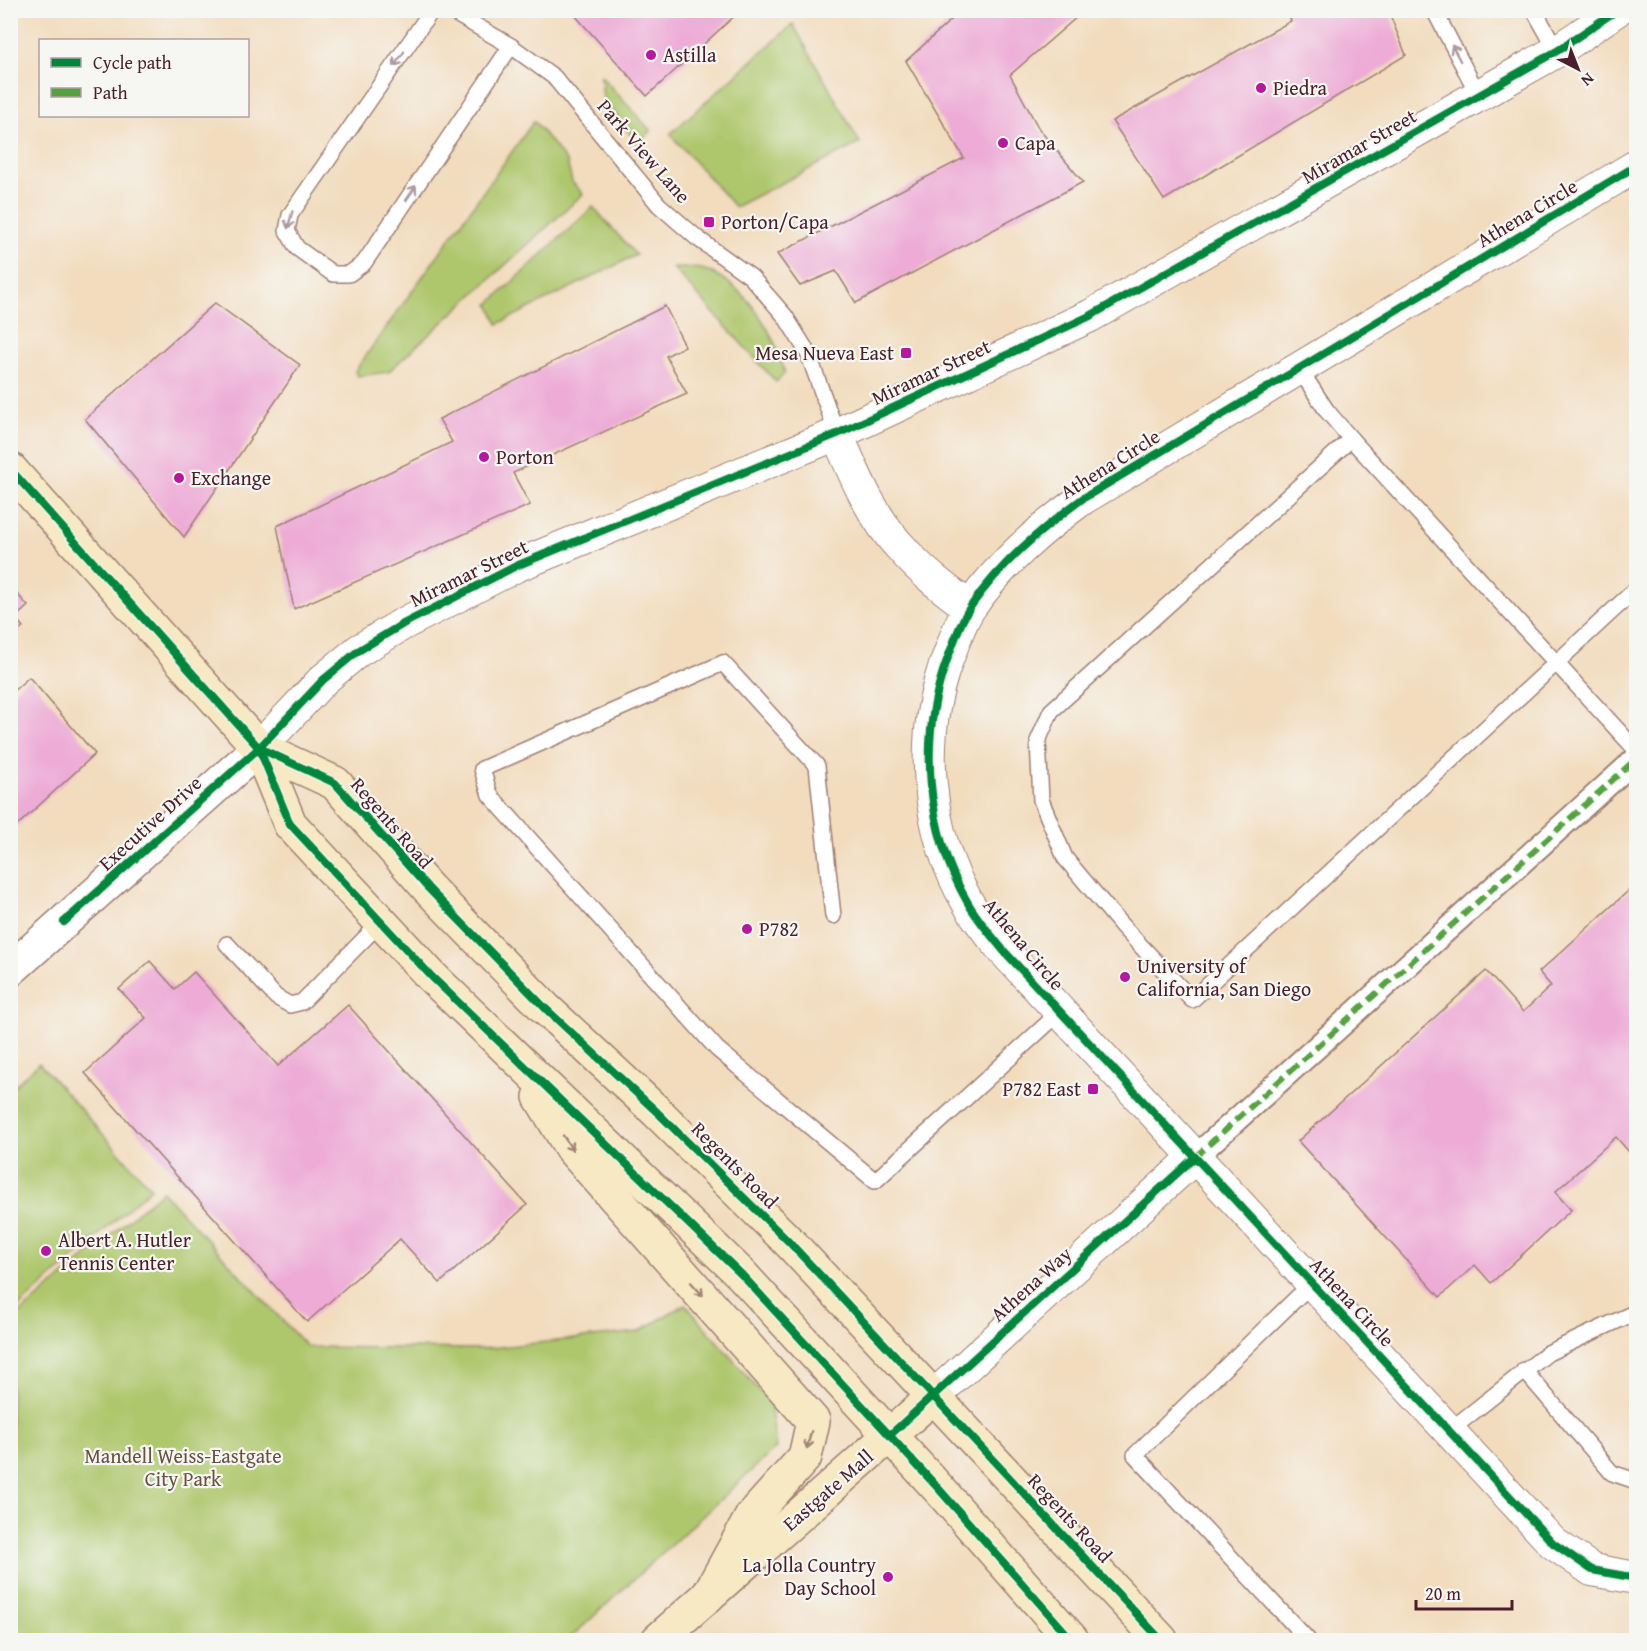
<svg xmlns="http://www.w3.org/2000/svg" width="1647" height="1651" font-family="'Gentium Book Plus',serif">
<style>
.green{fill:#aec76d;stroke:#7c734c;stroke-width:1.5}
.building{fill:#edabd6}
.lines{fill:none;stroke-linecap:round;stroke-linejoin:round}
.service-casing{stroke:#9e7e74;stroke-width:18}
.pedestrian-casing{stroke:#9e7e74;stroke-width:26}
.minor-casing{stroke:#9e7e74;stroke-width:34}
.tertiary-casing{stroke:#9e7e74;stroke-width:36}
.secondary-casing{stroke:#9e7e74;stroke-width:36}
.service{stroke:#fff;stroke-width:15}
.pedestrian{stroke:#fff;stroke-width:22}
.minor{stroke:#fff;stroke-width:32}
.tertiary{stroke:#fff;stroke-width:33}
.secondary{stroke:#f6e9c3;stroke-width:33}
.quiet{stroke:#56a243;stroke-width:6;stroke-dasharray:12 6;stroke-linecap:butt}
.cycleway-casing{stroke:#f6f6f2;stroke-width:11}
.cycleway{stroke:#00873e;stroke-width:8}
.oneway{stroke:#ae9aa0}
.oneway2{stroke:#a08477}
.poi-dot{fill:#b5179e;stroke:#f6f6f2;stroke-width:2}
.labels{text-anchor:middle;stroke-width:4.5;stroke-linejoin:round;paint-order:stroke}
.poi-label{font-size:20px;fill:#4a1f2b;stroke:#f6f6f2;text-anchor:start}
.street-label{font-size:20px;fill:#4a1f2b;stroke:#f6f6f2}
.park-label{font-size:20px;fill:#68513f;stroke:#f6f6f2}
</style>
<rect width="100%" height="100%" fill="#f6f6f2"/>
<filter id="ink" filterUnits="userSpaceOnUse"><feTurbulence type="fractalNoise" baseFrequency=".0167" numOctaves="2"/><feDisplacementMap in="SourceGraphic" scale="12" xChannelSelector="R" yChannelSelector="G"/><feConvolveMatrix kernelMatrix="1 2 1 2 8 2 1 2 1" color-interpolation-filters="sRGB"/></filter>
<filter id="wash" filterUnits="userSpaceOnUse"><feTurbulence type="fractalNoise" baseFrequency=".008" numOctaves="4" result="noise"/><feDisplacementMap in="SourceGraphic" scale="24" xChannelSelector="R" yChannelSelector="G"/><feGaussianBlur stdDeviation="1.35" result="paint"/><feColorMatrix in="noise" values="0 0 0 0 0 0 0 0 0 0 0 0 0 0 0 0 0 1.4 0 .05"/><feComposite in="paint" operator="in"/></filter>
<g filter="url(#wash)">
<rect width="100%" height="100%" fill="#f2dcbd"/>
<g class="green">
<path d="M793,24L860,143L735,207L670,134Z"/>
<path d="M601,76L651,131L637,143L603,99Z"/>
<path d="M534,121L567,162L572,182L583,194L388,372L358,376L355,371Z"/>
<path d="M593,207L636,255L498,324L489,304Z"/>
<path d="M673,268C685,268 699,267 710,272C749,289 775,334 785,373L776,382Z"/>
<path d="M39,1063L151,1188L11,1314V1089Z"/>
<path d="M162,1191L307,1347L482,1349L639,1332L685,1304L770,1403L776,1448L568,1640H11V1321Z"/>
</g>
<g id="blocks">
<g class="building">
<path d="M576,10H741L647,96L573,13Z"/>
<path d="M962,10H1085L1010,75L1039,129L1083,182L856,303L836,271L800,286L777,254L964,158L906,61Z"/>
<path d="M1286,10H1388L1406,55L1164,200L1112,121L1291,21Z"/>
<path d="M215,303L300,365L184,537L85,419Z"/>
<path d="M665,306L685,346L666,356L687,394L513,473L530,505L294,609L277,526L452,442L439,419Z"/>
<path d="M10,586L28,606L15,618L23,627L10,638Z"/>
<path d="M29,677L95,754L10,832V694Z"/>
<path d="M1636,884V1160L1616,1137L1555,1192L1571,1210L1491,1283L1475,1265L1440,1297L1298,1141L1486,971L1523,1012L1551,986L1539,972Z"/>
<path d="M150,961L175,989L194,972L278,1066L348,1005L527,1205L440,1283L400,1239L307,1322L85,1073L146,1018L119,989Z"/>
</g>
</g>
</g>
<g filter="url(#ink)">
<use href="#blocks" fill-opacity="0" stroke="#9e7e74" stroke-width="1.5"/>
<g class="lines">
<defs>
<g id="service">
<path d="M432,10L290,215L287,231L297,248L333,274H349L364,263L511,46"/>
<path d="M449,10L511,46L554,77L659,205L697,238L751,277L785,316L808,353L837,434"/>
<path d="M1434,10L1479,96"/>
<path d="M1534,10L1557,51"/>
<path d="M1300,370L1327,411L1351,439L1636,750"/>
<path d="M1351,439L1051,711L1038,741L1041,800L1065,858L1122,926L1192,1000L1636,589"/>
<path d="M833,916L817,766L723,663L482,769L490,795L717,1049L875,1181L1060,1012"/>
<path d="M227,944L276,997L290,1005L302,1002L380,923"/>
<path d="M1524,1370L1612,1473L1636,1481"/>
<path d="M1449,1431L1548,1353L1636,1312"/>
<path d="M1308,1640L1135,1455L1312,1283"/>
</g>
<path id="pedestrian" d="M1195,1157L1636,759"/>
<g id="minor">
<path d="M1636,166L1082,499C1040,530 1001,563 971,606C960,621 954,643 947,660C918,738 926,831 968,903C977,919 991,935 1003,950L1553,1543L1592,1570L1636,1578"/>
<path d="M837,434C854,474 872,518 903,550C922,572 946,590 969,607"/>
<path d="M259,748L323,680L358,651L403,624L516,566L837,434L1090,316L1557,51L1617,10"/>
<path d="M934,1396L1195,1157"/>
</g>
<path id="tertiary" d="M10,970L259,748"/>
<g id="secondary">
<path d="M10,469L259,748L290,824L432,977L742,1275L938,1488L1072,1640"/>
<path d="M259,748L335,783L428,888L546,1009L657,1112L791,1244L1161,1640"/>
<path d="M540,1097L571,1148L813,1421L805,1457L752,1516L708,1596"/>
<path d="M658,1640L934,1396"/>
</g>
</defs>
<use href="#service" class="service-casing"/>
<use href="#pedestrian" class="pedestrian-casing"/>
<use href="#minor" class="minor-casing"/>
<use href="#tertiary" class="tertiary-casing"/>
<use href="#secondary" class="secondary-casing"/>
<use href="#service" class="service"/>
<use href="#pedestrian" class="pedestrian"/>
<use href="#minor" class="minor"/>
<use href="#tertiary" class="tertiary"/>
<use href="#secondary" class="secondary"/>
<path class="quiet" d="M1195,1157L1636,759"/>
<defs>
<g id="cycleway">
<path d="M1636,166L1082,499C1040,530 1001,563 971,606C960,621 954,643 947,660C918,738 926,831 968,903C977,919 991,935 1003,950L1553,1543L1592,1570L1636,1578"/>
<path d="M10,469L259,748L290,824L432,977L742,1275L938,1488L1072,1640"/>
<path d="M259,748L335,783L428,888L546,1009L657,1112L791,1244L1161,1640"/>
<path d="M64,922L259,748L323,680L358,651L403,624L516,566L837,434L1090,316L1557,51L1617,10"/>
<path d="M890,1435L1195,1157"/>
</g>
</defs>
<use href="#cycleway" class="cycleway-casing"/>
<use href="#cycleway" class="cycleway"/>
</g>
<defs><path id="oneway-shaft" d="M-6 0H5M1.5-3L5.5 0L1.5 3" fill="none" stroke-width="1.6" stroke-linecap="round" stroke-linejoin="round" transform="scale(1.5)"/></defs>
<g class="oneway">
<use href="#oneway-shaft" transform="translate(1456 53) rotate(-118)"/>
<use href="#oneway-shaft" transform="translate(399 59) rotate(125)"/>
<use href="#oneway-shaft" transform="translate(411 193) rotate(-56)"/>
<use href="#oneway-shaft" transform="translate(290 220) rotate(106)"/>
</g>
<g class="oneway2">
<use href="#oneway-shaft" transform="translate(568 1143) rotate(56)"/>
<use href="#oneway-shaft" transform="translate(697 1289) rotate(48)"/>
<use href="#oneway-shaft" transform="translate(809 1440) rotate(104)"/>
</g>
</g>
<g class="poi-dot">
<circle cx="651" cy="55" r="6"/>
<circle cx="1261" cy="88" r="6"/>
<circle cx="1003" cy="143" r="6"/>
<rect x="703" y="216" width="12" height="12" rx="3"/>
<rect x="900" y="347" width="12" height="12" rx="3"/>
<circle cx="484" cy="457" r="6"/>
<circle cx="179" cy="478" r="6"/>
<circle cx="747" cy="929" r="6"/>
<circle cx="1125" cy="977" r="6"/>
<rect x="1087" y="1083" width="12" height="12" rx="3"/>
<circle cx="46" cy="1251" r="6"/>
<circle cx="888" cy="1577" r="6"/>
</g>
<g class="labels">
<g class="poi-label">
<text x="663" y="62">Astilla</text>
<text x="1273" y="95">Piedra</text>
<text x="1015" y="150">Capa</text>
<text x="721" y="229">Porton/Capa</text>
<text x="894" y="360" text-anchor="end">Mesa Nueva East</text>
<text x="496" y="464">Porton</text>
<text x="191" y="485">Exchange</text>
<text x="759" y="936">P782</text>
<text x="1137" y="973">University of<tspan x="1137" dy="23">California, San Diego</tspan></text>
<text x="1081" y="1096" text-anchor="end">P782 East</text>
<text x="58" y="1247">Albert A. Hutler<tspan x="58" dy="23">Tennis Center</tspan></text>
<text x="876" y="1572" text-anchor="end">La Jolla Country<tspan x="876" dy="23">Day School</tspan></text>
</g>
<g class="street-label">
<text transform="translate(1359 146) rotate(-30)" y="7">Miramar Street</text>
<text transform="translate(644 151) rotate(49)" y="7">Park View Lane</text>
<text transform="translate(1527 213) rotate(-31)" y="7">Athena Circle</text>
<text transform="translate(931 372) rotate(-25)" y="7">Miramar Street</text>
<text transform="translate(1110 464) rotate(-32)" y="7">Athena Circle</text>
<text transform="translate(469 573) rotate(-26)" y="7">Miramar Street</text>
<text transform="translate(150 823) rotate(-42)" y="7">Executive Drive</text>
<text transform="translate(392 823) rotate(49)" y="7">Regents Road</text>
<text transform="translate(1024 944) rotate(50)" y="7">Athena Circle</text>
<text transform="translate(735 1165) rotate(45)" y="7">Regents Road</text>
<text transform="translate(1031 1284) rotate(-42)" y="7">Athena Way</text>
<text transform="translate(1352 1302) rotate(47)" y="7">Athena Circle</text>
<text transform="translate(828 1490) rotate(-41)" y="7">Eastgate Mall</text>
<text transform="translate(1070 1518) rotate(47)" y="7">Regents Road</text>
</g>
<g class="park-label">
<text x="183" y="1463">Mandell Weiss-Eastgate<tspan x="183" dy="23">City Park</tspan></text>
</g>
</g>
<rect width="1647" height="1651" fill="none" stroke="#f6f6f2" stroke-width="36"/>
<rect x="39" y="39" width="210" height="78" fill="#f6f6f2" stroke="#b1a0a2" stroke-width="1.5"/>
<rect x="51" y="58" width="30" height="9" fill="#00873e" stroke="#b1a0a2" stroke-width="1.5"/>
<text x="93" y="69" font-size="18" fill="#4a1f2b">Cycle path</text>
<rect x="51" y="88" width="30" height="9" fill="#56a243" stroke="#b1a0a2" stroke-width="1.5"/>
<text x="93" y="99" font-size="18" fill="#4a1f2b">Path</text>
<g transform="translate(1578 69) rotate(138)" stroke="#f6f6f2" stroke-width="4.5" paint-order="stroke">
<path d="M0-4.5L10 22L0 15L-10 22Z" fill="#4a1f2b"/>
<text y="-9" font-size="16" font-weight="bold" text-anchor="middle" fill="#4a1f2b">N</text>
</g>
<path d="M1416 1600v9h96v-9" fill="none" stroke="#4a1f2b" stroke-width="3"/>
<text x="1425" y="1600" font-size="18" fill="#4a1f2b" stroke="#f6f6f2" stroke-width="4.5" paint-order="stroke">20 m</text>
</svg>
